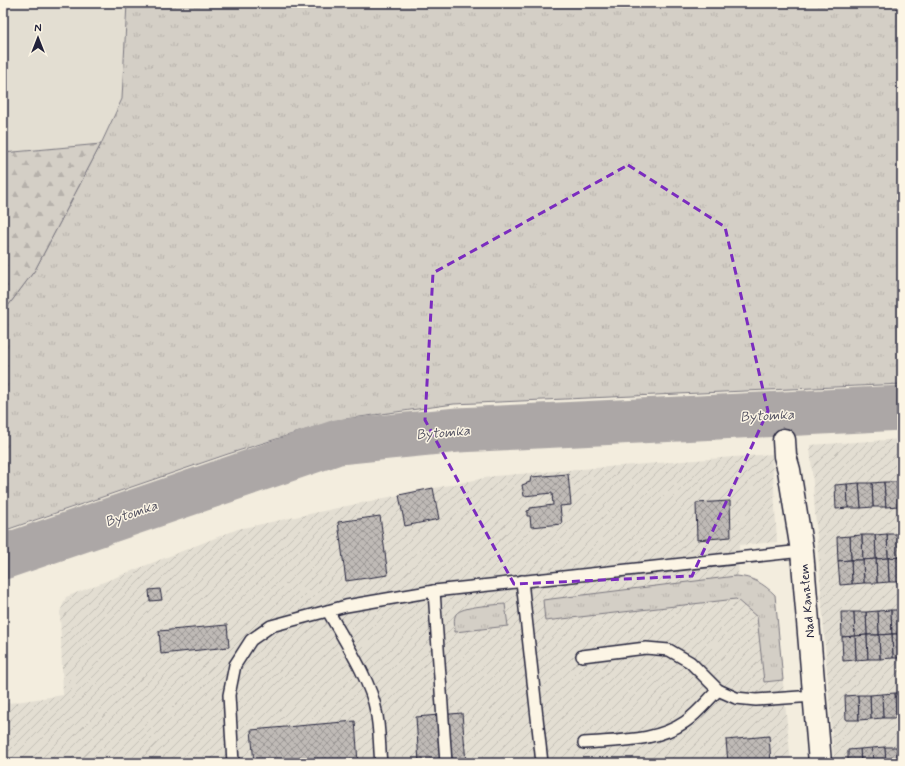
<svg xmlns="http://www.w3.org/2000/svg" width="905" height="766" font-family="Mynerve,sans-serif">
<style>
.built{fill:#e3ded2}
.industrial{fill:url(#industrial-furrows)}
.grass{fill:url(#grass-tufts);stroke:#7b7880}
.forest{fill:url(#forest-firs);stroke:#7b7880}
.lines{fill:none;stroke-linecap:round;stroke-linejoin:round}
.river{stroke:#aca7a6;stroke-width:45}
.building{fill:url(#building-cross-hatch);stroke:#22223b}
.lane-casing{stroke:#22223b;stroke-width:14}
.street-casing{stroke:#22223b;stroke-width:25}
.lane{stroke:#fcf5e5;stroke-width:11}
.street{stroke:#fcf5e5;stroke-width:22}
.marked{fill:none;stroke:#7b2cbf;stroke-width:3;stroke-dasharray:8 5;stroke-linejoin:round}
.labels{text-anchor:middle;stroke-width:3;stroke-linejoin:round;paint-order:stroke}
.street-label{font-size:13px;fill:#22223b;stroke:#fcf5e5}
.water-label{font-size:14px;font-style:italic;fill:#525160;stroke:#fcf5e5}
</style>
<defs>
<pattern id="industrial-furrows" width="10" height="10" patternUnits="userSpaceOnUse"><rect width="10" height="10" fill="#e3ded2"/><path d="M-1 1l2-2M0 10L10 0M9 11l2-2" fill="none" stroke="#c2beb5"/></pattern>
<pattern id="grass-tufts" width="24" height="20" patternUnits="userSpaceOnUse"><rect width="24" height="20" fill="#d4cfc6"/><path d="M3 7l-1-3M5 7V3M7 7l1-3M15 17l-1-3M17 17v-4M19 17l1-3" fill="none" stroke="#b6b1ab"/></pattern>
<pattern id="forest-firs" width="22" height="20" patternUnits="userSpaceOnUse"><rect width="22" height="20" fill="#d4cfc6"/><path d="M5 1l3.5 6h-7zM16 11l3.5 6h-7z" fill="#b6b1ab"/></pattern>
<pattern id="building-cross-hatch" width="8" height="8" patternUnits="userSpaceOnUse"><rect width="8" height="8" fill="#bfbab6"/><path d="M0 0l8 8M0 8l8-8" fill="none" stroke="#9b9795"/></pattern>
</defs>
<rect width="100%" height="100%" fill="#f3edde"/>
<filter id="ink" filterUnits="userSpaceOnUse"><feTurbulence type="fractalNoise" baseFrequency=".025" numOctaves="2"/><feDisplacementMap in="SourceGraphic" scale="8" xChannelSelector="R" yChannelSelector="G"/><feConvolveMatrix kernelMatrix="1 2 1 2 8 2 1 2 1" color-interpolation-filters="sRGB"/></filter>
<g filter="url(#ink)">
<path class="built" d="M3,3H127L122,99L101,144L3,153Z"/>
<g class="industrial">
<path d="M902,439V763H834L810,445Z"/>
<path d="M772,454L777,542L739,545L738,580L776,614L791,763H3V704L63,695L60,612L66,597L238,529L399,495L495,476Z"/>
</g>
<g class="grass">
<path d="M127,3H902V384L454,404L338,420L228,454L3,531V310L8,306L35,270L101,144L122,99Z"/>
<path d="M736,576C752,577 763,583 775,595L783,680L764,682L757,617L736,599L545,621L543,600Z"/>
<path d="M505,604L508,626L455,632C455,627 453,619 456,614C462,606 495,605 505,604Z"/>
</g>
<path class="forest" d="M101,144L35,270L8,306L3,310V153Z"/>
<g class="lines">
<path class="river" d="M3,557L338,442L458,430L902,408"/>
</g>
<g class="building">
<path d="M568,474L571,505L560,506L562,524L531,527L530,516H527V511L530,510V508L553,505L552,493L524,496L522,485L530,482L531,477Z"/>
<path d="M902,481V506H898L897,482Z"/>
<path d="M884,482L886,507H873L872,483Z"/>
<path d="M884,482H897L898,506L886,507Z"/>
<path d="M859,483H872L873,507L861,508Z"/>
<path d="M859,483L861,508H848L847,484Z"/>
<path d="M847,484L848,508L836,509L835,485Z"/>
<path d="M433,488L439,519L405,526L399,495Z"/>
<path d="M730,501L731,537L697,540L696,503Z"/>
<path d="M380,516L388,575L346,581L338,522Z"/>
<path d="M887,534H899L901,557L888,558Z"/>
<path d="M887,534L888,558L876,559L875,535Z"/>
<path d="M899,534H902V557H901Z"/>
<path d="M862,535L863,560H851L850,536Z"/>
<path d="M862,535H875L876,559L863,560Z"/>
<path d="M850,536L851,560L838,561L837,537Z"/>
<path d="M901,557L902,582H889L888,558Z"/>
<path d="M888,558L889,582L877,583L876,559Z"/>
<path d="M876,559L877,583H864L863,560Z"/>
<path d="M851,560H863L864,583L852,584Z"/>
<path d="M851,560L852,584L840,585L838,561Z"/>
<path d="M160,589L162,600L150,601L149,590Z"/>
<path d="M891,610L892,634L879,635L878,611Z"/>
<path d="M891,610H902V634H892Z"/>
<path d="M878,611L879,635H867L866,612Z"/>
<path d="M841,612H854L855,636L842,637Z"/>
<path d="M854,612H866L867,635L855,636Z"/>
<path d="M227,625L229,647L161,654L159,631Z"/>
<path d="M892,634H902V658H893Z"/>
<path d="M892,634L893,658L880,659L879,635Z"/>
<path d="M867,635L868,659L856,660L855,636Z"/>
<path d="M867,635H879L880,659H868Z"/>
<path d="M855,636L856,660L843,661L842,637Z"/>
<path d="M895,693H902V717L896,718Z"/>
<path d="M895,693L896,718H883L882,694Z"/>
<path d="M882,694L883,718L871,719L870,695Z"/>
<path d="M858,695L859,720H846L845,696Z"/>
<path d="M858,695H870L871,719L859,720Z"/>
<path d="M462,713L466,763H419L416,717Z"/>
<path d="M355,721L358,763H254L251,730Z"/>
<path d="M769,736L771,763H728L726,740Z"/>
<path d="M902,746V763H898L897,747Z"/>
<path d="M885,747L886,763H873L872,748Z"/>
<path d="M885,747H897L898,763H886Z"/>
<path d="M872,748L873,763H861L860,749Z"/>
<path d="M860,749L861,763H848V750Z"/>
</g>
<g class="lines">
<defs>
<g id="lane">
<path d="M522,581L542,763"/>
<path d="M434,591L446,763"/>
<path d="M328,611C343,638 371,681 376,711C380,728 379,746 381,763"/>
<path d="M582,656L646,648L669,650L690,662L718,690L736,698L756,700L814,696"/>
<path d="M584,743C618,740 656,742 685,722C697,714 708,700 718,690"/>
<path d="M233,763L229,695L235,665L251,640L271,626L346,606L434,591L802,551"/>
</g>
<path id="street" d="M784,440L785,456L789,470L802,551L820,763"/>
</defs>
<use href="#lane" class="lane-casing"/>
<use href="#street" class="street-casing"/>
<use href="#lane" class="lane"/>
<use href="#street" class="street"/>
</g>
</g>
<path class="marked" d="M628,165L725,227L768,411L692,576L514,584L425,420L433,273Z"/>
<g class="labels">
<g class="street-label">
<text transform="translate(806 601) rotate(-95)" y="5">Nad Kanałem</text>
</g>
<g class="water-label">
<text transform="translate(767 415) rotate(-3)" y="5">Bytomka</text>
<text transform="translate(443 432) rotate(-5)" y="5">Bytomka</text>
<text transform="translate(131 513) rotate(-19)" y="5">Bytomka</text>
</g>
</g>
<rect width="905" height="766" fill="none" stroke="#fcf5e5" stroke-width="16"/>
<rect x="8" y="8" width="889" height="750" fill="none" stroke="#22223b" stroke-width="1.5" filter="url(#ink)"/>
<g transform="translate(38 38)" stroke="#fcf5e5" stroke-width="3" paint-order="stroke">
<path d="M0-3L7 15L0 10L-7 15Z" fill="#22223b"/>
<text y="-6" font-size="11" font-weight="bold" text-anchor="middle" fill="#22223b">N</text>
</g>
</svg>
